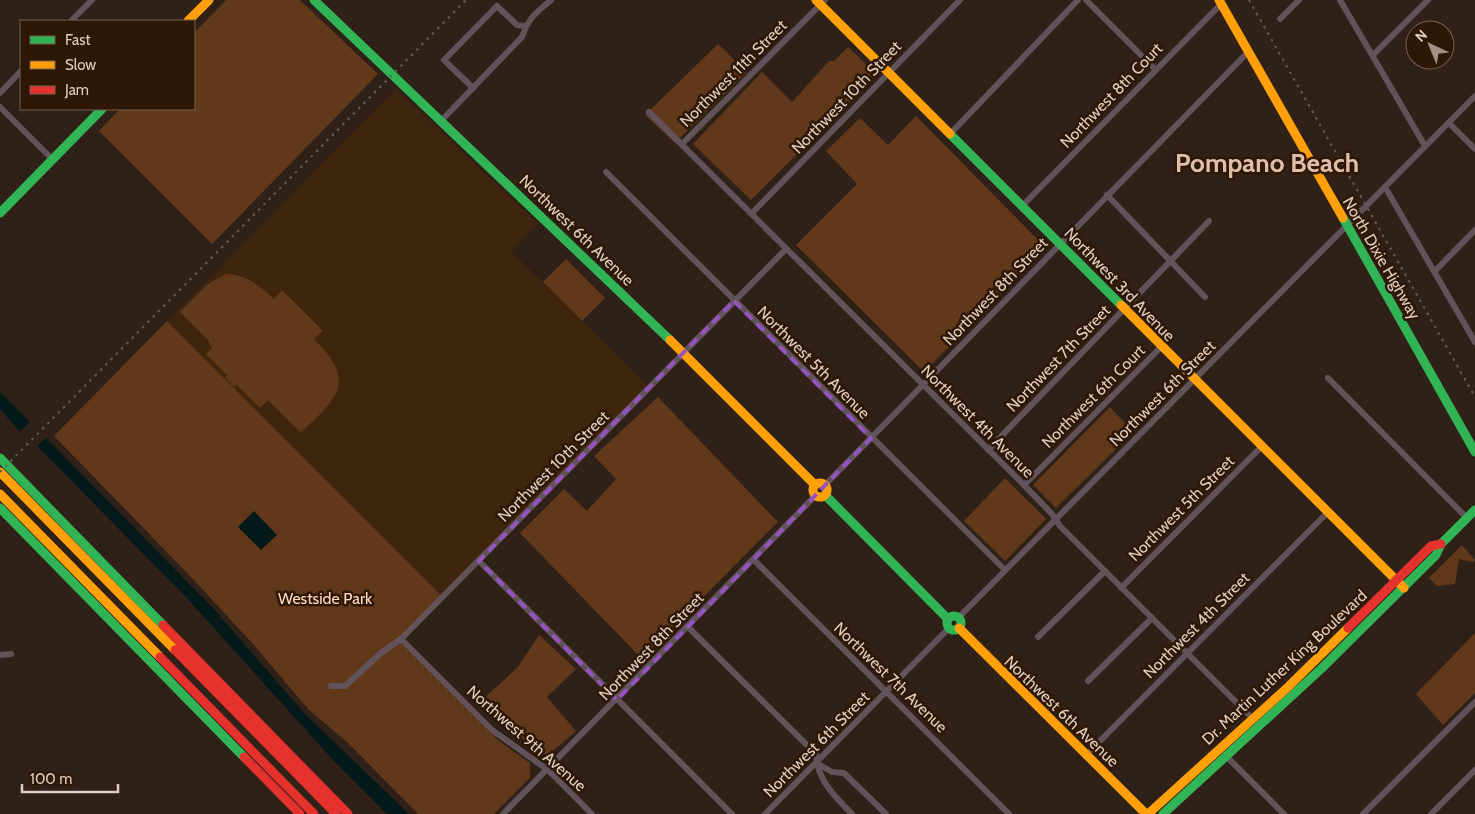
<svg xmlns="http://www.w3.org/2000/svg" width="1475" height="814" font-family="Cabin,sans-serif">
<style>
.built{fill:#3f240e}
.green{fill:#61381a}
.water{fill:#04191a}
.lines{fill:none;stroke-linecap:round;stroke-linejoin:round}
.street{stroke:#62535a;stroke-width:6}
.fast{stroke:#30b455;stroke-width:9}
.slow{stroke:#ff9f0a;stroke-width:9}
.jam{stroke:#e5322d;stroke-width:9}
.rail{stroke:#655a5c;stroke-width:2;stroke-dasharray:2.5 5;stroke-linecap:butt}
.marked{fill:none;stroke:#9454c0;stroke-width:4;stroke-dasharray:10 6;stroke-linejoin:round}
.labels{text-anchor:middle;stroke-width:5;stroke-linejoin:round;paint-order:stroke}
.street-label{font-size:16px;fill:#dfcec3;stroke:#2f1705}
.park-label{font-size:16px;fill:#fcd9c3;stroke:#2f1705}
.town-label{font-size:26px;font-weight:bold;fill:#dfbea8;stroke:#2f1705}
</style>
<rect width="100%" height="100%" fill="#2f2118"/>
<path class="built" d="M396,89L538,223L511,251L648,386L442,595L167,321Z"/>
<g class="green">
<path d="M226,0H300L378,74L212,244L99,131L120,109H194V33Z"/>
<path d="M718,44L747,72L675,143L645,115Z"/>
<path d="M848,47L877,75L751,200L693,144L762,72L792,102L829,61H834Z"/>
<path d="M916,116L1046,248L924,372L796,245L857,184L826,151L860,118L888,145Z"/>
<path d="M566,259L605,298L582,321L543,282Z"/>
<path d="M226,274C248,275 258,285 274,299L282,290L323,331L314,339C358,382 337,398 301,433L268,400L260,408L236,384L234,387L225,378L227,375L206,354L212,348L208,340L180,312L208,284Z"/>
<path d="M167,321L442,596L398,640L499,741L530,763V778L494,814H418L347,742L309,710L253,644L192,578L54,436Z"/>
<path d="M658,397L778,522L642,659L520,533L564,489L587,511L616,479L594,456Z"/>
<path d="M1110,407L1133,432L1056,508L1033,485Z"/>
<path d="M1005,478L1046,519L1005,561L964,521Z"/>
<path d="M1462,545L1475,560L1473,562L1459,559L1455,584L1437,586L1429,578Z"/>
<path d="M1475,633V693L1443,725L1416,694Z"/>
<path d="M539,635L576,669L547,697L576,731L547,756L498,722L479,703L518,667Z"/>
</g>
<g class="water">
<path d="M0,392L30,422L20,432L0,409Z"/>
<path d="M46,438L211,606L304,713L409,814H387L334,761L185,596L37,446Z"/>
<path d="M254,511L277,535L261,550L238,527Z"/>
</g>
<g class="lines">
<g class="street">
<path d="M1086,0L1155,69"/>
<path d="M1340,0L1425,146"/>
<path d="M1280,19L1299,0"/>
<path d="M71,21L92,0"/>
<path d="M1373,55L1428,0"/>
<path d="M473,88L444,60L497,6L517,25L525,26"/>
<path d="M0,93L21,71"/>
<path d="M0,107L52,159"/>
<path d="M649,112L1024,485L1052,514L1060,526L1253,719"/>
<path d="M441,121L522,37C529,17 535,14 551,0"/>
<path d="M1449,123L1475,149"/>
<path d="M950,134L1078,0"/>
<path d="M682,144L825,0"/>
<path d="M606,172L1005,570"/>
<path d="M1385,187L1475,342"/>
<path d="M1107,195L1205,297"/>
<path d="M1022,206L1221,4"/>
<path d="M752,213L960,0"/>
<path d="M1435,271L1475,230"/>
<path d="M1328,378L1467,518"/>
<path d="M988,450L1209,221"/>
<path d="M825,485L1248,52"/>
<path d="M1024,485L1161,347"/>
<path d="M754,560L1009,814"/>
<path d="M479,561L732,814"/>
<path d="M1121,588L1261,447"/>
<path d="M958,618L1475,96"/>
<path d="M688,627L816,754C817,780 835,797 852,814"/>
<path d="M1038,637L1105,571"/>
<path d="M401,639L492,730L548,770L592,814"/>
<path d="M0,655L11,654"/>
<path d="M1088,681L1152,618"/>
<path d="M331,686H345L381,653L401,639L786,249"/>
<path d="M1225,755L1284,814"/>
<path d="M1085,756L1327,513"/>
<path d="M818,764L832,772L844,773L886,814"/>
<path d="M503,814L816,495"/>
<path d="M765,814L949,628"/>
<path d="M1363,814L1475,702"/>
<path d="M1431,814L1475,770"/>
</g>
<g class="fast">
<path d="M314,0L670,340"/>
<path d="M950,134L1121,305"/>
<path d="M0,213L102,109"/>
<path d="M1343,218L1475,452"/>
<path d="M0,458L163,625"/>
<path d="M825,495L948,619"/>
<path d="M0,508L244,757"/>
<circle cx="954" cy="623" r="7"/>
<path d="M1163,814L1321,669L1436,555L1441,544L1475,510"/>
</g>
<g class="slow">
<path d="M816,0L950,134"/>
<path d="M1219,0L1343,218"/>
<path d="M188,21L209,0"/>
<path d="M1121,305L1404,588"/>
<path d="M670,340L815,485"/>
<path d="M0,472L175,650"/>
<circle cx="820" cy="490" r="7"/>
<path d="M0,494L160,657"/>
<path d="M959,628L1146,814"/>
<path d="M1148,814L1288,687L1348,628"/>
</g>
<g class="jam">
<path d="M163,625L348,814"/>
<path d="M1348,628L1431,546L1441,544"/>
<path d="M175,650L336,814"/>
<path d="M160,657L314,814"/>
<path d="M244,757L300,814"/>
</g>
<g class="rail">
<path d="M1249,0L1475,397"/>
<path d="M0,472L466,0"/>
</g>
</g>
<path class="marked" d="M734,301L871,438L617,700L479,561Z"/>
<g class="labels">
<g class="street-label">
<text transform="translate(733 73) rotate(-45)" y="6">Northwest 11th Street</text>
<text transform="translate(1111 95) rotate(-46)" y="6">Northwest 8th Court</text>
<text transform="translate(846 97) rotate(-46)" y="6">Northwest 10th Street</text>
<text transform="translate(577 230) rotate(44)" y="6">Northwest 6th Avenue</text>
<text transform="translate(1382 258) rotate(60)" y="6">North Dixie Highway</text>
<text transform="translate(1120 284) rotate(46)" y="6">Northwest 3rd Avenue</text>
<text transform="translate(995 291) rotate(-46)" y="6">Northwest 8th Street</text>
<text transform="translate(1058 358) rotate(-46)" y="6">Northwest 7th Street</text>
<text transform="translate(814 362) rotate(45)" y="6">Northwest 5th Avenue</text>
<text transform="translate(1162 393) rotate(-45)" y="6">Northwest 6th Street</text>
<text transform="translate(1093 396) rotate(-45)" y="6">Northwest 6th Court</text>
<text transform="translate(978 421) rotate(45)" y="6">Northwest 4th Avenue</text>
<text transform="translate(553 466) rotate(-45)" y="6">Northwest 10th Street</text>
<text transform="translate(1181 508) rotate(-45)" y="6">Northwest 5th Street</text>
<text transform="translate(1196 625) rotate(-45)" y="6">Northwest 4th Street</text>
<text transform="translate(651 646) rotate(-46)" y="6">Northwest 8th Street</text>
<text transform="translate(1284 667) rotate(-43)" y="6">Dr. Martin Luther King Boulevard</text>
<text transform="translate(891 677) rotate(44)" y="6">Northwest 7th Avenue</text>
<text transform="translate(1062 711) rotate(44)" y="6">Northwest 6th Avenue</text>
<text transform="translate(527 738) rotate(41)" y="6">Northwest 9th Avenue</text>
<text transform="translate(816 744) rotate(-45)" y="6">Northwest 6th Street</text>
</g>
<g class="park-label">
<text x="325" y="604">Westside Park</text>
</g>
<g class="town-label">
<text x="1267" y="172">Pompano Beach</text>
</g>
</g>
<rect x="20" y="20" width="175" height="90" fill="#2f1705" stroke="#756051"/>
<rect x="30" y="36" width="25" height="8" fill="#30b455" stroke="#756051"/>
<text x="65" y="45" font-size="15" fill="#dfcec3">Fast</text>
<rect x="30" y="61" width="25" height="8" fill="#ff9f0a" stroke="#756051"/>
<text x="65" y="70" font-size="15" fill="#dfcec3">Slow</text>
<rect x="30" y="86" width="25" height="8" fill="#e5322d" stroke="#756051"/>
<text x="65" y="95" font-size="15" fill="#dfcec3">Jam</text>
<g transform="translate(1430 45) rotate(316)"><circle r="24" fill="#2f1705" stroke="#756051"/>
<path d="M0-4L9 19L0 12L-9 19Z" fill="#a19187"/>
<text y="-8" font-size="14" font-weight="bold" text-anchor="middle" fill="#dfcec3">N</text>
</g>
<path d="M22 784v8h96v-8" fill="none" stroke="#dfcec3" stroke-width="2.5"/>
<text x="30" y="784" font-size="15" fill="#dfcec3" stroke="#2f1705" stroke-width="4" paint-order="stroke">100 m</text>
</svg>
